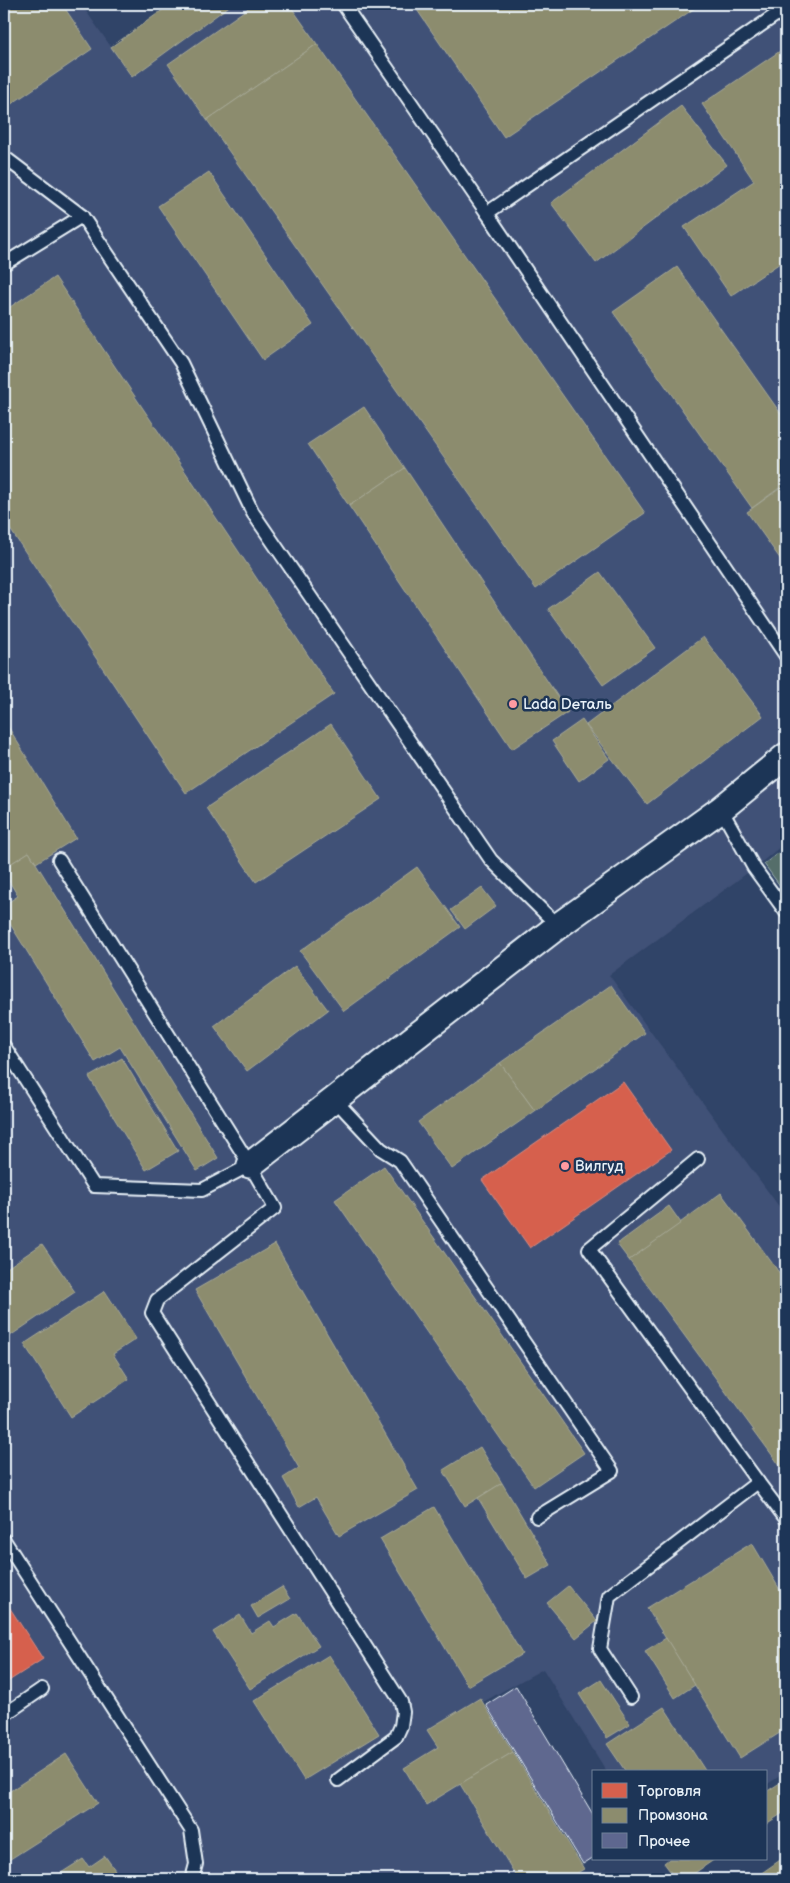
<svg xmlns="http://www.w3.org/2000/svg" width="790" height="1883" font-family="'Balsamiq Sans',sans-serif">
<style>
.built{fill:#415177}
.green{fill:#556e6b;stroke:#9eb0b2}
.shops{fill:#d6604d;stroke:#db8c80}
.industry{fill:#8c8c6e;stroke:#a8aa97}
.building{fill:#5e678f;stroke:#e8f1f8}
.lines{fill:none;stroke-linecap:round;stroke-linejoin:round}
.service-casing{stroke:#e8f1f8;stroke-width:16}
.minor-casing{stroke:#e8f1f8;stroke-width:29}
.service{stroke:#1d3557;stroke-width:12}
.minor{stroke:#1d3557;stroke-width:25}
.poi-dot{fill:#ff9aa2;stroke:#1d3557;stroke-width:2}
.labels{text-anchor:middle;stroke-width:5;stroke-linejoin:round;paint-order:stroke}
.poi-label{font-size:15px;fill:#e8f1f8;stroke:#1d3557;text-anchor:start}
</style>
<rect width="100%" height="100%" fill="#304468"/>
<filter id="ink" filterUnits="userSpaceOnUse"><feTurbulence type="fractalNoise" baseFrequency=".02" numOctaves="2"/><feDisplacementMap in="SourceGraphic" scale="10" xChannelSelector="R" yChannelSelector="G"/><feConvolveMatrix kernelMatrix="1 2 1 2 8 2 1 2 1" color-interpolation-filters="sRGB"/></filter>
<g filter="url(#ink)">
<path class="built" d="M4,4H81L132,77L232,4H786V842L754,868L609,975L786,1216V1772L766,1785V1772H607L543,1669L483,1702L584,1869L567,1879H4Z"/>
<path class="green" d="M786,847V894L764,864Z"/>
<g class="shops">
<path d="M623,1082L671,1150L530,1248L482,1180Z"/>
<path d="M4,1599L43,1659L4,1684Z"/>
</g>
<g class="industry">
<path d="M4,4H62L92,49L4,109Z"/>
<path d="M171,4H232L132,77L111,47Z"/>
<path d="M254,4H289L317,44L207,120L168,64Z"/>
<path d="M413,4H701L504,137Z"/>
<path d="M317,44L645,513L536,589L207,120Z"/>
<path d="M786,47V259L731,296L684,227L754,181L702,104Z"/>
<path d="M681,106L727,165L596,263L551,203Z"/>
<path d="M209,172L313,325L263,360L158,206Z"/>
<path d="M677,267L786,421V483L752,508L613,312Z"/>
<path d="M55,277L334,694L186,793L4,520V311Z"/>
<path d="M364,407L405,468L349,506L308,444Z"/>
<path d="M405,468L568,712L512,749L349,506Z"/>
<path d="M786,484V567L747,512Z"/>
<path d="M600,572L655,648L603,685L548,609Z"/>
<path d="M703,637L763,716L647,804L586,725Z"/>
<path d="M4,720L76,838L36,863L29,852L4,868Z"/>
<path d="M582,720L609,759L579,781L552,741Z"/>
<path d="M331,724L381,799L256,882L206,808Z"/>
<path d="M29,852L218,1158L197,1171L120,1047L95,1062L4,914V905L18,896L4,873V868Z"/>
<path d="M417,867L460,927L344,1011L300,951Z"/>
<path d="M482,888L496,906L465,929L451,910Z"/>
<path d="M295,966L328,1010L247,1071L214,1026Z"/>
<path d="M611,985L645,1033L535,1111L500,1063Z"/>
<path d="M122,1058L178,1151L146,1170L89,1077Z"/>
<path d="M500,1063L535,1111L452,1169L418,1122Z"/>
<path d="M384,1166L584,1453L534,1487L335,1200Z"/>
<path d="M721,1193L786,1282V1474L629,1260Z"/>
<path d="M669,1206L681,1223L629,1260L617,1244Z"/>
<path d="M42,1244L75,1292L4,1340V1270Z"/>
<path d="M275,1244L418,1490L339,1536L316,1497L299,1507L283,1478L299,1468L195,1290Z"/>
<path d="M105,1291L136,1339L113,1354L129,1379L71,1417L24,1344Z"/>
<path d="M480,1447L502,1483L465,1506L443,1470Z"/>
<path d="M502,1483L551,1565L527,1579L478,1498Z"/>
<path d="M434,1507L522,1654L468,1686L380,1539Z"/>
<path d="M752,1543L786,1600V1729L740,1758L647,1608Z"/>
<path d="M568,1586L597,1621L576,1638L547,1603Z"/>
<path d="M282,1587L290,1599L258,1618L251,1606Z"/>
<path d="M297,1613L319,1646L250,1689L213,1632L240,1615L251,1633L270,1621L274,1627Z"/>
<path d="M666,1638L695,1685L675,1698L645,1651Z"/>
<path d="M329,1655L379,1734L304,1780L254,1701Z"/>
<path d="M601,1680L630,1724L607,1738L579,1694Z"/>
<path d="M480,1698L513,1752L426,1805L404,1768L438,1747L427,1730Z"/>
<path d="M664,1707L706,1772H626L607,1744Z"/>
<path d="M513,1752L584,1869L567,1879H518L460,1784Z"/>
<path d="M66,1754L98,1803L4,1863V1795Z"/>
<path d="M786,1779V1811L766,1824V1792Z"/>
<path d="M105,1856L115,1870L101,1879H64L61,1873L83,1859L89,1867Z"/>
<path d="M786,1856V1879H753Z"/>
<path d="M669,1859H715L686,1879H676L664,1863Z"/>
</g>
<path class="building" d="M516,1686L594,1816V1857L583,1864L486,1705Z"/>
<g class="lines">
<defs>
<g id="service">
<path d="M343,4L487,213"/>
<path d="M786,8L487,213L786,656"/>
<path d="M4,157L82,216L181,363L253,513L491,860L558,926"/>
<path d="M4,264L82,216"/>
<path d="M721,809L754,868L786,912"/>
<path d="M59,860L250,1165L275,1208L157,1300L152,1313L401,1702L403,1712L401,1726L396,1737L338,1780"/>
<path d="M4,1046L94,1186L202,1190L250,1165"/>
<path d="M335,1100L381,1149L400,1161L612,1471L537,1517"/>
<path d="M698,1159L589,1249L758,1482"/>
<path d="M4,1540L191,1830L196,1864L192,1879"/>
<path d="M631,1697L600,1649L609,1596L758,1482L786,1519"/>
<path d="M4,1715L42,1689"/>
</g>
<path id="minor" d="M250,1165L558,926L721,809L786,756"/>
</defs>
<use href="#service" class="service-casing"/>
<use href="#minor" class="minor-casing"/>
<use href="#service" class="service"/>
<use href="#minor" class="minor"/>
</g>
</g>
<g class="poi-dot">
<circle cx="513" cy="704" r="5"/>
<circle cx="565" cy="1166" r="5"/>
</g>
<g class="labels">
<g class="poi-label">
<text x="523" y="709">Lada Dеталь</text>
<text x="575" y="1171">Вилгуд</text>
</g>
</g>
<rect width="790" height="1883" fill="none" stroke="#1d3557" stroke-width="20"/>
<rect x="10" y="10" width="770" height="1863" fill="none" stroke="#e8f1f8" stroke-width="2" filter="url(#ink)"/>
<rect x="592" y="1770" width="175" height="90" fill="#1d3557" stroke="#6e8097"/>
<rect x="602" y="1783" width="25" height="15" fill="#d6604d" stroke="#6e8097"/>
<text x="638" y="1796" font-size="15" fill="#e8f1f8">Торговля</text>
<rect x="602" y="1808" width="25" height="15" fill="#8c8c6e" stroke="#6e8097"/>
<text x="638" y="1820" font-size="15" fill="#e8f1f8">Промзона</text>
<rect x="602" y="1833" width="25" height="15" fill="#5e678f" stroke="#6e8097"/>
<text x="638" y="1846" font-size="15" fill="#e8f1f8">Прочее</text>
</svg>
